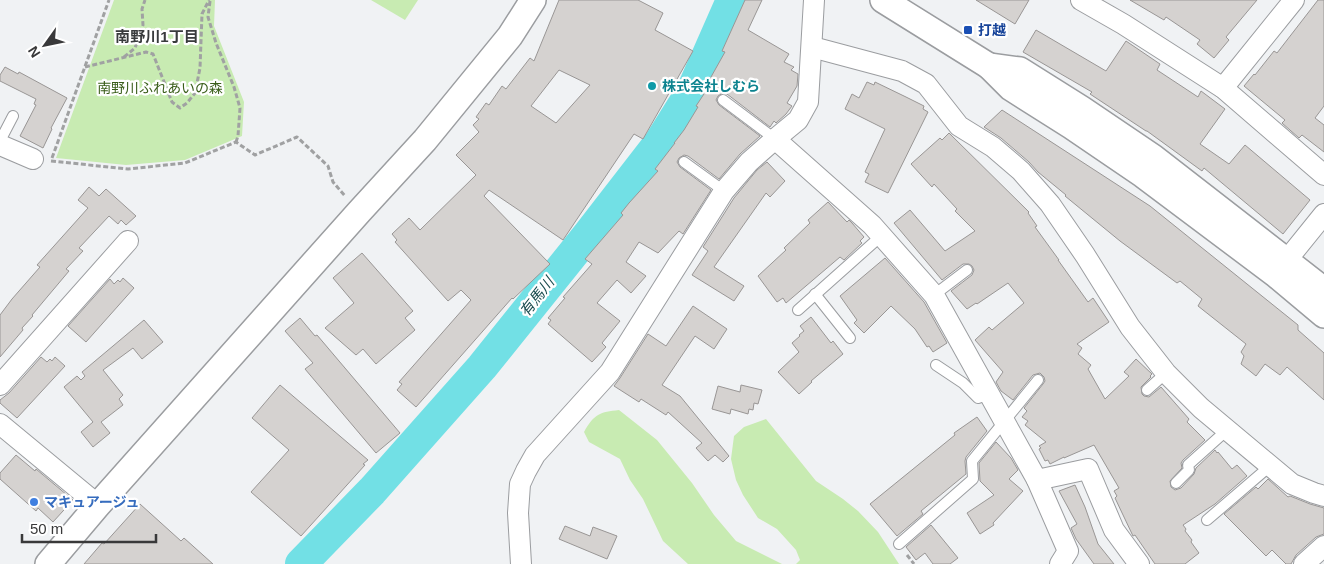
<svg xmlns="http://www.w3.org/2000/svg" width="1324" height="564" font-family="Helvetica,'Noto Sans JP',sans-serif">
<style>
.green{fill:#c8ebb2}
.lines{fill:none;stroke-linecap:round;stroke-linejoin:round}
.river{stroke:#72e0e5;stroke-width:32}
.building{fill:#d5d2d0;stroke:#999695;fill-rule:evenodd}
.service-casing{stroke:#9b9da0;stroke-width:12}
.minor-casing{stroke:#9b9da0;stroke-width:22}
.tertiary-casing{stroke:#9b9da0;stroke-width:28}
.path{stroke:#a0a1a2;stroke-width:3;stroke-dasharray:5 2.5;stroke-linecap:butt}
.service{stroke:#fff;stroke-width:10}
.minor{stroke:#fff;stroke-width:20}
.tertiary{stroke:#fff;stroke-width:25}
.transit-dot{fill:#1a4fb4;stroke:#fff;stroke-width:2}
.culture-dot{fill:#0f9aa8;stroke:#fff;stroke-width:2}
.shop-dot{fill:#3f7fe0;stroke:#fff;stroke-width:2}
.labels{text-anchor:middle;stroke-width:4.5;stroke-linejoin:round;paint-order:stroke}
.transit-label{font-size:14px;font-weight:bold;fill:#164399;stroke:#fff;text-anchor:start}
.culture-label{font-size:14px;font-weight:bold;fill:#0d838f;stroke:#fff;text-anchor:start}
.park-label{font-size:14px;fill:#395d19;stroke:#fff}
.shop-label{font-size:14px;font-weight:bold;fill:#366cbe;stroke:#fff;text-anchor:start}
.neighbourhood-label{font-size:15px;font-weight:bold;fill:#393b3d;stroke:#fff}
.water-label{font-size:15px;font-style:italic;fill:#1b4c4f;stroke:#fff}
</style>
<rect width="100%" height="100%" fill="#f0f2f4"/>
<g class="green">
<path d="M114,0H215L214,26L244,102L242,136L185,160L126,165L56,158Z"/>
<path d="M371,0H418L405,20Z"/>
<path d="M619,410L657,440L692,483L714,515L736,541L782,564H688L663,541L643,499L630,480L620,459L589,442L584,432C594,414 600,412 619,410Z"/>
<path d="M766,419L816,481L843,499L858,511L878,532L899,564H796L800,560L796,550L777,529L758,518L743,495L736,480L731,459L734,436L744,427Z"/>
</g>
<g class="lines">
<path class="river" d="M301,564L372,491L482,367L588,235L660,142L692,91L732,0"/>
</g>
<g class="building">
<path d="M559,0H638L663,13L655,30L693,51L643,139L634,134L563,240L489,190L484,196L550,264L513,299L512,298L416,407L397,390L402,384L399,382L471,300L461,290L448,301L395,242L397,240L392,234L409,218L420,230L476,175L456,155L479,132L473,125L479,119L476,117L486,103L489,105L502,86L506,89L530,58L534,61ZM559,70L590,85L556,123L531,106Z"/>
<path d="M745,0H762L748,30L789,54L784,62L794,67L791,70L798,74L797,86L787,103L792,106L786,114L776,123L774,121L770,127L727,94L723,93L718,96L716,100L719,105L760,136L740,154L719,179L688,156L684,155L679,158L677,162L680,167L711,190L683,234L679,231L658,253L639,242L626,262L646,276L631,293L617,280L597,303L620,321L602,343L606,347L592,362L548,324L551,320L548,318L565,298L563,297L592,264L585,259L623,215L621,213L629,203L658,171L655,169L675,143H674L684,130L698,107L696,106L704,94L702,93L725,52L722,51Z"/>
<path d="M976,0H1029L1015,24Z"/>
<path d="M1130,0H1257L1226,37L1229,40L1214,58L1197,44L1200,40L1166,17L1164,20Z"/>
<path d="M1318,0H1324V106L1315,118L1324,125V152L1302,135L1299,138L1282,123L1285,120L1244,86L1254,74L1255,75L1274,51L1277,53Z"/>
<path d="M1036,30L1106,71L1126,41L1160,64L1157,70L1198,97L1201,91L1225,109L1200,144L1229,164L1245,145L1310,200L1283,234L1204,168L1202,171L1147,131H1146L1090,94L1092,92L1023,52Z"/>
<path d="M5,67L18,74L19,72L67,98L51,128L52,129L43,148L20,136L36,105L34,104L36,99L0,81V75Z"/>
<path d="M867,82L874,85L875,82L906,97L924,106L923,109L928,112L888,193L865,182L869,174L865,172L885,129L845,109L852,94L859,98Z"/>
<path d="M1002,110L1150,206L1298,325V330L1324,353V400L1287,367L1280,375L1265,364L1256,376L1241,364L1244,356L1241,352L1246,344L1198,306L1202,299L1180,281L1177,283L1120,241L1065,196L1066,195L1038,172L1029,162L1001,138L984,127Z"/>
<path d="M949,133L1029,212L1028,213L1037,226L1035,227L1059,260H1058L1088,302L1093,298L1109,322L1077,344L1082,348L1078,354L1091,365L1088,369L1105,399L1129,376L1124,372L1136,359L1152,374L1150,376L1151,377L1141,387L1142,394L1144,396L1149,397L1161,387L1189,419L1187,422L1205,440L1183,460L1181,463L1182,468L1170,481L1171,487L1175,490L1181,488L1194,474L1196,468L1215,450L1217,453L1218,452L1232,469L1237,465L1247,476L1215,504L1183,525L1186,529L1185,531L1192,540L1191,542L1199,553L1185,564H1155L1135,535L1133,536L1115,498L1117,496L1114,491L1119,488L1094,445L1064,458V457L1050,464L1048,460L1045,461L1039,449L1041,448L1039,446L1046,442L1025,425L1028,421L1022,417L1027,411L1024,408L1043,384L1045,381L1044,377L1040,373L1033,375L1013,400L1001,391L996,382L1003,372L975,340L989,327L992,330L1024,303L1008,283L977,304L976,303L967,309L951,291L972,275L974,270L972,266L969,264H963L942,280L894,223L910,210L945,251L975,231L955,211L957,209L934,184L932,187L911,164L940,138L942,140Z"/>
<path d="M767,162L785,181L770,197L766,193L714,267L744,286L734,301L692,275L708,251L703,247L734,198L757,170Z"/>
<path d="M89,187L99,196L106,189L136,216L126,225L121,220L118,224L109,216L79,248L83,251L66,269L69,271L32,315L33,316L22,328L23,330L0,357V315L12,299L40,267L37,265L88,208L78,200Z"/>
<path d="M828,202L847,222L849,220L852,223L864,237L860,241L862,243L844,260L840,257L786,303L783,298L777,302L758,276L786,250L784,248L810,223L808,220Z"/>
<path d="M362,253L413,311L405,318L415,330L376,364L363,349L356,355L325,328L354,303L333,278Z"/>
<path d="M885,258L924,302L947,343L933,352L929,346L927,347L915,329L891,306L864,333L854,323L857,320L840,296Z"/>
<path d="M123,278L134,288L86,342L68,326L110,279L114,284L118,280L120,282Z"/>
<path d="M693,306L727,329L714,349L695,336L662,385L680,396L729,456L723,462L715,455L708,461L696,448L702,443L668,412L666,415L641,399L639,402L614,386L620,378L648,334L666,346Z"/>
<path d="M811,317L831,343L833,341L843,354L811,381L812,382L799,394L778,372L799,352L792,343L800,336L799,335L804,331L800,326Z"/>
<path d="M300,318L315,336L317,335L400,433L376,453L305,369L313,363L285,331Z"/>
<path d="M144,320L163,342L142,359L133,348L103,370L123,395L119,399L123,405L101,422L110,433L93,447L81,432L93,422L64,387L77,376L81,380L85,376L82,372Z"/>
<path d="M41,357L47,362L50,359L52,361L55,357L65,366L17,418L0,403V400L9,393Z"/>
<path d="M280,385L368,460L363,464L365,465L301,536L251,492L289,450L252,418Z"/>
<path d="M741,385L762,390L758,404L754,403L753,410L749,409L748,414L731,409L730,414L712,409L718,386L740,392Z"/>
<path d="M977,417L987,431L966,457L965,461L966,474L921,511L923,514L897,536L870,504L955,435L954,433Z"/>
<path d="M996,442L1011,458L1018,470L1009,479L1023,491L993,523L994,525L980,534L967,513L994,495L980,481L979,463Z"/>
<path d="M16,455L35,471L36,469L73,500L53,522L38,508L36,511L0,479V473Z"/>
<path d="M1268,479L1288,497L1290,496L1310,504L1324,508V534L1316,537L1296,555L1291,564H1286L1272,550L1266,556L1224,514L1256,487L1258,489Z"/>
<path d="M1075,485L1085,507L1098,544L1114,564H1094L1076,539L1071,528L1077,524L1059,491Z"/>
<path d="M140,504L181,541L184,538L213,564H84L102,543L104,544Z"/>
<path d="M931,525L958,558L950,564H933L925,553L916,560L906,547Z"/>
<path d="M565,526L590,536L593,527L617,536L607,559L559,539Z"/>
</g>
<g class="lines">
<defs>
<g id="service">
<path d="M723,100L775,139"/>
<path d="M0,141L13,116"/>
<path d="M684,162L724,191"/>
<path d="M815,294L850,338"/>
<path d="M934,295L967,270"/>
<path d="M798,310L881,236"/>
<path d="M936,365L963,383L978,398L989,394"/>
<path d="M1147,390L1166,373"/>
<path d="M1176,483L1189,470L1188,465L1227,430"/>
<path d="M1207,520L1270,466"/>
<path d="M899,544L973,479L972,461L1038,380"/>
</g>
<g id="minor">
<path d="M1081,0L1123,24L1223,88L1324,175"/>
<path d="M812,47L902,71L926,84L959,126L993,147L1021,171L1050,204L1085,255L1130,327L1166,373L1201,408L1292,484L1314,493L1324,496"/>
<path d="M1223,88L1294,0"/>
<path d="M775,139L872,225L934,295L1037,480L1088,469L1114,530L1139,564"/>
<path d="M0,145L33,159"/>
<path d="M1278,271L1324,214"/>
<path d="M0,385L128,241"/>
<path d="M0,424L98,505"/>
<path d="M1037,480L1068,551L1060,564"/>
<path d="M521,564L518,513L520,484L526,471L535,455L610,372L724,191L749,162L775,139L798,120L808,102L814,0"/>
<path d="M1304,564L1324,546"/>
</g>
<g id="tertiary">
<path d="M883,0L989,66L1011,88L1071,126L1143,175L1275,274L1324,315"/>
<path d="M989,66L1020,70L1082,109L1153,157L1324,290"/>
<path d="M48,564L98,505L359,212L425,140L510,36L533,0"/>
</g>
</defs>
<use href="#service" class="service-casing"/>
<use href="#minor" class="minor-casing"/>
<use href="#tertiary" class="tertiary-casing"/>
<g class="path">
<path d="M210,1L208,17L216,43L234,87L240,108L238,136L236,142"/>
<path d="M124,57L135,48L143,25L142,9L145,0"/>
<path d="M85,67L146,52L153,54L172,102L180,108L187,103L195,93L200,68L202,14L209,0"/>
<path d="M52,158L109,0"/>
<path d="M51,161L128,169L185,163L236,142L255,155L297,137L328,166L333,182L345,196"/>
<path d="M907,555L914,564"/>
</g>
<use href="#service" class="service"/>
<use href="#minor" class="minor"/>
<use href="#tertiary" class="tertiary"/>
</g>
<rect class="transit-dot" x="963" y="25" width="10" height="10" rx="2.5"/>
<circle class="culture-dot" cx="652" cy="86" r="5"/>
<circle class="shop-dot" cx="34" cy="502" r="5"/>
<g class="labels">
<g class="transit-label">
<text x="978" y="35">打越</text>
</g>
<g class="culture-label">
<text x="662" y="91">株式会社しむら</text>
</g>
<g class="park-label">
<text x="160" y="93">南野川ふれあいの森</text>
</g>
<g class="shop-label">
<text x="44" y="507">マキュアージュ</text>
</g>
<g class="neighbourhood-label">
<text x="157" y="42">南野川1丁目</text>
</g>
<g class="water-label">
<text transform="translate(537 297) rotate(-52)" y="5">有馬川</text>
</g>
</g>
<g transform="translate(45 45) rotate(237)" stroke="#ffffff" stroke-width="4" paint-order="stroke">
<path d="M0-4L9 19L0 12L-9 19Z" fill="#39393a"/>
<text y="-8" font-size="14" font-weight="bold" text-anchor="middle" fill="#39393a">N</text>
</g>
<path d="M22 534v8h134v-8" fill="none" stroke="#39393a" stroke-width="2.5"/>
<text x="30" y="534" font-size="15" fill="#39393a" stroke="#ffffff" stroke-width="4" paint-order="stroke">50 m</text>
</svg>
